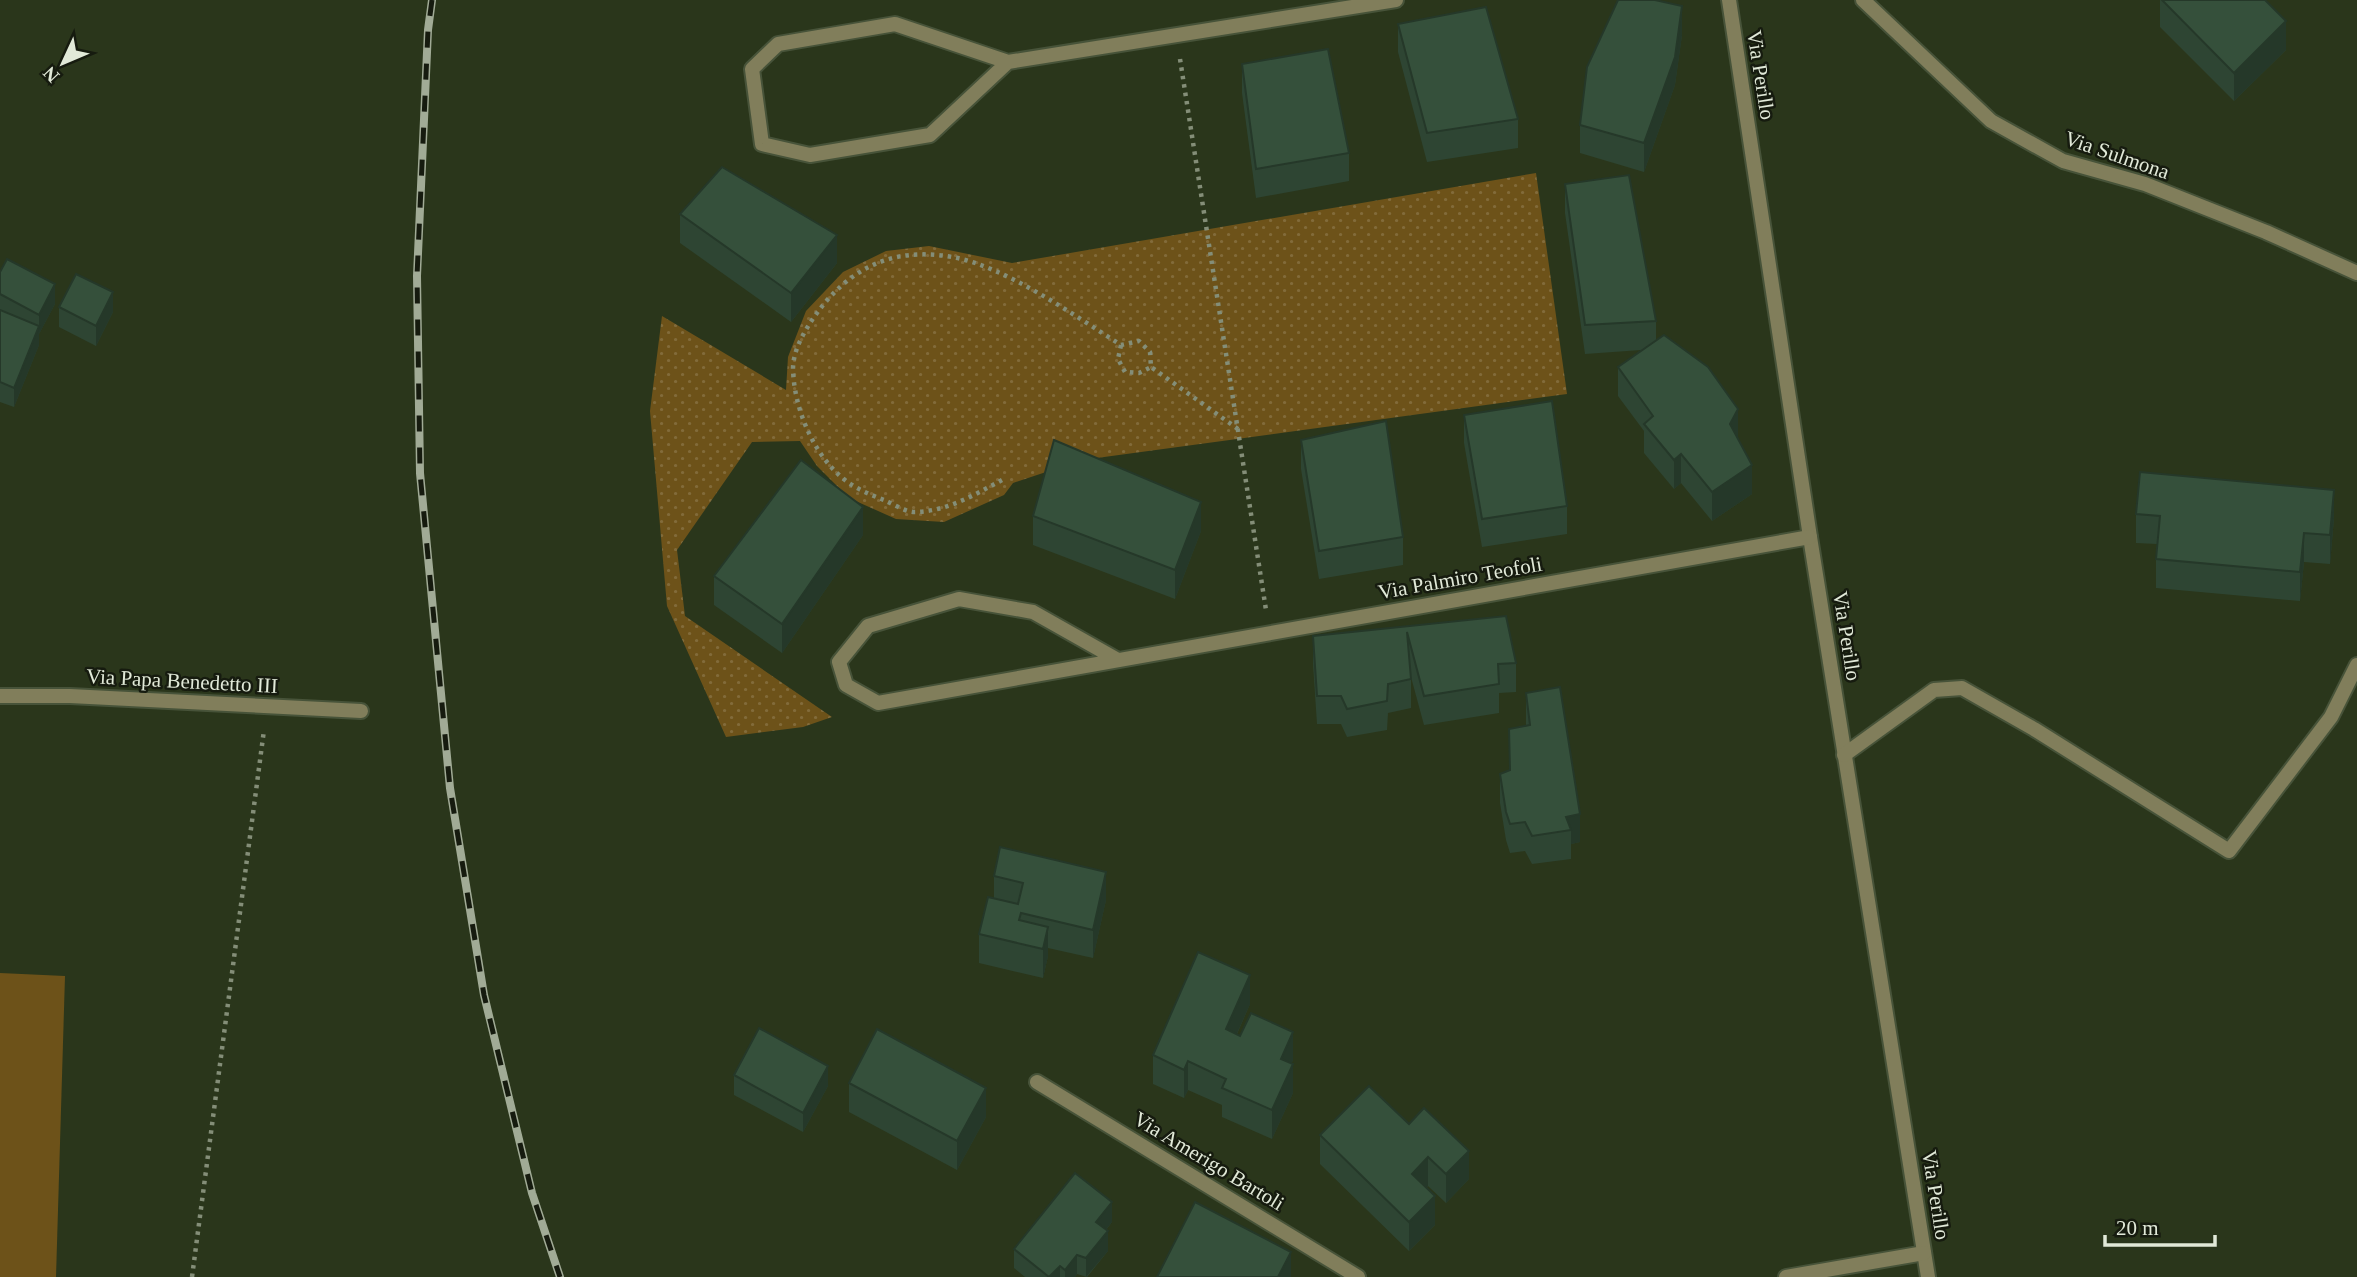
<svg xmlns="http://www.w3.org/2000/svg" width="2357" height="1277" font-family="Georgia,serif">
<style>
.green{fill:url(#green-dots)}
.pitch{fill:#6d5219}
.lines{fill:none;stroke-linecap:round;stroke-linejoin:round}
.street-casing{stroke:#475339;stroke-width:18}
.path{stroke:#848e78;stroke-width:4.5;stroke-dasharray:3.5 5;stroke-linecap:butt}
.street{stroke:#817e5b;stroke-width:14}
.rail-casing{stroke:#a1ab96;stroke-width:8}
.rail{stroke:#161b0f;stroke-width:5;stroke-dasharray:16;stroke-linecap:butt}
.wall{fill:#2e4533}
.shaded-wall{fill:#253829}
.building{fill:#35503b;stroke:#253829;stroke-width:2}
.labels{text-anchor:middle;stroke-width:5;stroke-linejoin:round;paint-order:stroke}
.street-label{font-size:21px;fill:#e1e9d8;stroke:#161b0f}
</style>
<defs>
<pattern id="green-dots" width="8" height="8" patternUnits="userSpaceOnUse" patternTransform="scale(1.75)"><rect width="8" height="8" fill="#6d5219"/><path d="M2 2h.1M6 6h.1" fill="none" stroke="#826b3a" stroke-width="1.8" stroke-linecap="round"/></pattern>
</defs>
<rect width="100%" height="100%" fill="#2a361b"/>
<path class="green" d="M1536,173L1567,394L1082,460L1013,483L1004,495L944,522L896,519L849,498L817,466L800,441L752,442L677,550L685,616L832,717L803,727L726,737L667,606L650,411L662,316L786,390L788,357L806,311L843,272L886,251L929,246L1012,263Z"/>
<path class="pitch" d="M0,973L65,976L56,1277H0Z"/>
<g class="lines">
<defs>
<g id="street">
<path d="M1729,0L1810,537L1928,1277"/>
<path d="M1863,0L1991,121L2063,161L2145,184L2266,232L2357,273"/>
<path d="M1008,62L930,135L810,155L762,144L752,69L778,44L895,24L1008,62L1396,0"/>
<path d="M1118,660L1033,612L959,599L868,626L839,662L846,685L878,703L1810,537"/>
<path d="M0,696H70L361,711"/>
<path d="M1844,755L1934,690L1962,688L2034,729L2229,851L2331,717L2357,665"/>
<path d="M1037,1082L1358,1277"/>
<path d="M1786,1277L1924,1253"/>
</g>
</defs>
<use href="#street" class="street-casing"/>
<g class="path">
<path d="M1180,59L1266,610"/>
<path d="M1121,345L1118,359L1125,372L1139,373L1151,367"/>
<path d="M1002,480C974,495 946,512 913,512C904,511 893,504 884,500C868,494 850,486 838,474C811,449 794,406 793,369C793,351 803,334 812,320C846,270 890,246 952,257C1005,266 1075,316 1121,345L1139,341L1150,352L1151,367L1238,429"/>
<path d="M192,1277L264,730"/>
</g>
<use href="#street" class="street"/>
<defs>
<path id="rail" d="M432,0L428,30L417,276L420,473L450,788L484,995L532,1193L560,1277"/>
</defs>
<use href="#rail" class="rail-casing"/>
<use href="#rail" class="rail"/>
</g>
<g class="wall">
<path d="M2160,0H2265L2286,50L2234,101L2160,27Z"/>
<path d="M1398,24L1518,119V148L1427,162L1398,52Z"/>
<path d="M1682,35L1675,85L1644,172L1580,153V125Z"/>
<path d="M1242,64L1349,153V181L1256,198L1242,93Z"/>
<path d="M1565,184L1656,321V340L1738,437L1752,494L1712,521L1681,483L1674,489L1644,453V431L1618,396V367L1641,350L1585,354L1565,213Z"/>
<path d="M680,214L837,263L791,322L680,243Z"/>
<path d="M0,272L55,304L39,334V345L14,407L0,402Z"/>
<path d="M59,307L113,312L96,346L59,327Z"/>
<path d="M1464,415L1567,506V534L1482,547L1464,443Z"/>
<path d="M1301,440L1403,537V565L1319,579L1301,469Z"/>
<path d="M2136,514L2334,518L2330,564L2304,562L2300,601L2156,588V559L2157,544L2136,543Z"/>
<path d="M1033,516L1201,531L1175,599L1033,545Z"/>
<path d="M863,535L782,653L714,605V576Z"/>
<path d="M1506,616L1516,663V692L1499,693V713L1424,725L1411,677V708L1388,713L1387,730L1347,737L1341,724H1317L1313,664V636Z"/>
<path d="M1526,693L1580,842L1571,844V859L1532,864L1525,851L1510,853L1506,840L1500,803V774L1510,770L1509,729L1526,726Z"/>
<path d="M994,876L1106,900L1093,958L1048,948V956L1043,978L979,963V934L994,898Z"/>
<path d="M1250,1004L1237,1034L1293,1060L1291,1064L1293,1093L1272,1139L1222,1117V1105L1188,1090L1184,1098L1153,1084V1055Z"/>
<path d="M734,1075L828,1086L803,1132L734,1095Z"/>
<path d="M849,1083L986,1117L957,1170L849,1112Z"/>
<path d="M1409,1124L1469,1179L1446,1203L1428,1186L1426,1188L1435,1225L1409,1251L1320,1164V1135Z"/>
<path d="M1112,1222L1106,1230L1108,1251L1087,1277L1077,1274L1075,1277H1025L1014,1268V1249Z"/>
</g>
<g class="shaded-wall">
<path d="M1682,6V35L1675,85L1644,172V143Z"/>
<path d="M2286,21V50L2234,101V73Z"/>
<path d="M837,235V263L791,322V293Z"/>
<path d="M55,284V304L39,334V315Z"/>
<path d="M113,292V312L96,346V326Z"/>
<path d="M39,326V345L14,407V388Z"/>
<path d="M1738,409V437L1730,453V424Z"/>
<path d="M1681,454V483L1674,489V460Z"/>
<path d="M1752,465V494L1712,521V492Z"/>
<path d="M2334,490V518L2330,564V535Z"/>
<path d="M1201,502V531L1175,599V570Z"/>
<path d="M863,507V535L782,653V624Z"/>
<path d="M2304,533V562L2300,601V572Z"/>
<path d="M1580,814V842L1571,844V830L1566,817Z"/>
<path d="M1106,872V900L1093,958V930Z"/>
<path d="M1048,927V956L1043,978V949Z"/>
<path d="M1250,975V1004L1226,1058V1029Z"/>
<path d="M1293,1032V1060L1281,1087V1059Z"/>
<path d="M1188,1061V1090L1184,1098V1070Z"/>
<path d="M1293,1064V1093L1272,1139V1110Z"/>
<path d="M828,1066V1086L803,1132V1113Z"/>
<path d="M986,1088V1117L957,1170V1141Z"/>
<path d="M1469,1151V1179L1446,1203V1174Z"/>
<path d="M1428,1157V1186L1412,1202V1174Z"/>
<path d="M1435,1196V1225L1409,1251V1222Z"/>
<path d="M1112,1202V1222L1096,1242V1222Z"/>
<path d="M1108,1231V1251L1086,1277V1258Z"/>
<path d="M1291,1252V1277H1278Z"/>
<path d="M1077,1255V1274L1075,1277H1065V1270Z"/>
<path d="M1060,1266V1277H1050Z"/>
</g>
<g class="building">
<path d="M1618,0H1655L1682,6L1675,57L1644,143L1580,125L1587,67Z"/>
<path d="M2162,0H2265L2286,21L2234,73Z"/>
<path d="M1486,7L1518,119L1427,133L1398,24Z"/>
<path d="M1328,49L1349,153L1256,169L1242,64Z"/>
<path d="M722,167L837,235L791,293L680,214Z"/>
<path d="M1629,175L1656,321L1585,325L1565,184Z"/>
<path d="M7,259L55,284L39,315L0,294V272Z"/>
<path d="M76,274L113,292L96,326L59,307Z"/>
<path d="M0,310L39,326L14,388L0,382Z"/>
<path d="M1664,335L1708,367L1738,409L1730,424L1752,465L1712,492L1681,454L1674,460L1644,424L1653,416L1618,367Z"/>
<path d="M1552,401L1567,506L1482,519L1464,415Z"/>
<path d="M1386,421L1403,537L1319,551L1301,440Z"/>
<path d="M1054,440L1201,502L1175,570L1033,516Z"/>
<path d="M801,460L863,507L782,624L714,576Z"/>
<path d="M2140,472L2334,490L2330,535L2304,533L2300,572L2156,559L2160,516L2136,514Z"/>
<path d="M1506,616L1516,663L1498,664L1499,684L1424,696L1407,632L1411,679L1388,684L1387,701L1347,709L1341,696H1317L1313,636Z"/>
<path d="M1560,687L1580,814L1566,817L1571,830L1532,836L1525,822L1510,824L1506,812L1500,774L1510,770L1509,729L1530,725L1526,693Z"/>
<path d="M1000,847L1106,872L1093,930L1021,913L1019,920L1048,927L1043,949L979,934L988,897L1018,904L1023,883L994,876Z"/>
<path d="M1198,952L1250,975L1226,1029L1240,1036L1251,1013L1293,1032L1281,1059L1293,1064L1272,1110L1222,1088L1226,1079L1188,1061L1184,1070L1153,1055Z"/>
<path d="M759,1028L828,1066L803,1113L734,1075Z"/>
<path d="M877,1029L986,1088L957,1141L849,1083Z"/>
<path d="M1369,1086L1409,1124L1424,1108L1469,1151L1446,1174L1428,1157L1412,1174L1435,1196L1409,1222L1320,1135Z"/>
<path d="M1075,1173L1112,1202L1096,1222L1108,1231L1086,1258L1077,1255L1065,1270L1060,1266L1049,1277L1014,1249Z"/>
<path d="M1195,1202L1291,1252L1278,1277H1157Z"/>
</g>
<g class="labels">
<g class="street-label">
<text transform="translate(1761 75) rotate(81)" y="7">Via Perillo</text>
<text transform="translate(2117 155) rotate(19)" y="7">Via Sulmona</text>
<text transform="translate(1460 578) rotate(-10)" y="7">Via Palmiro Teofoli</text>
<text transform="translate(1847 636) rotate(81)" y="7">Via Perillo</text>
<text transform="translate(182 681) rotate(3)" y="7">Via Papa Benedetto III</text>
<text transform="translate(1209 1161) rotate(31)" y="7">Via Amerigo Bartoli</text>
<text transform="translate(1936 1195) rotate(81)" y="7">Via Perillo</text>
</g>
</g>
<g transform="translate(63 63) rotate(226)" stroke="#161b0f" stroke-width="5" paint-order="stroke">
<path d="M0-5L12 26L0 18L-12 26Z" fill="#e1e9d8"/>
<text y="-10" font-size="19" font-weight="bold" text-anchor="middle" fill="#e1e9d8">N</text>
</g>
<path d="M2105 1235v10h110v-10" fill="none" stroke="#e1e9d8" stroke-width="3.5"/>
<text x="2116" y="1235" font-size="21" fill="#e1e9d8" stroke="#161b0f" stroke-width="5" paint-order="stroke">20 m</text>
</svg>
